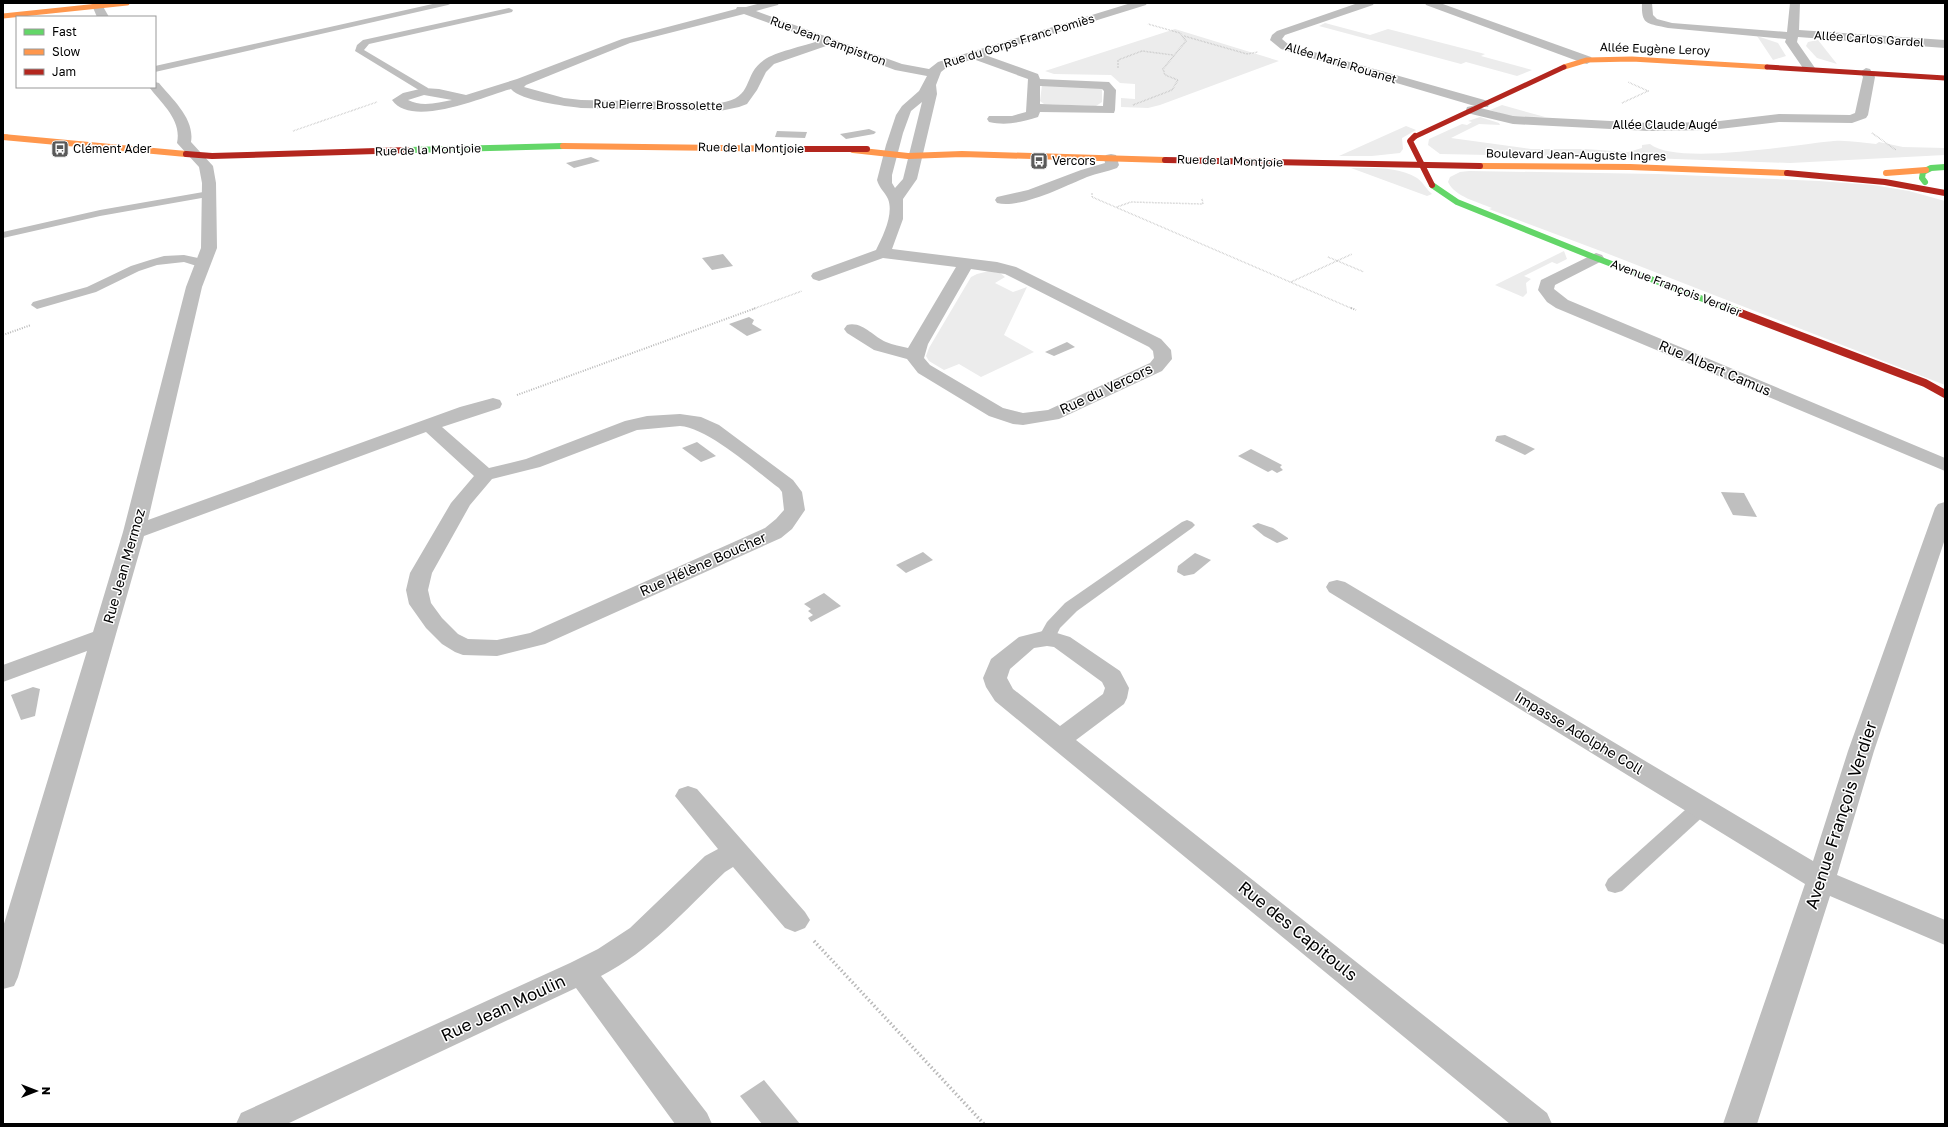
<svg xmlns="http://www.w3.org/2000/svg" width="1948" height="1127" font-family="'Golos Text',sans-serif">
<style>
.green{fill:#ececec}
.water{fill:#bfbfbf}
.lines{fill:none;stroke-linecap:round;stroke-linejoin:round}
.path-far2{stroke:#b9b9b9;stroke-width:1.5;stroke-dasharray:0.5 1;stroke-linecap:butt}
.path-far1{stroke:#b9b9b9;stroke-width:2;stroke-dasharray:1 1.5;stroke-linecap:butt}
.path{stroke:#b9b9b9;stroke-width:3.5;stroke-dasharray:1.5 2.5;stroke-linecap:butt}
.lane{fill:#bebebe;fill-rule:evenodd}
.street{fill:#bebebe;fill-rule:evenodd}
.fast-far1{stroke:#63d668;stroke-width:6}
.fast{stroke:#63d668;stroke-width:8}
.slow-far1{stroke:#ff974d;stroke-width:5}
.slow{stroke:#ff974d;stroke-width:6}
.jam-far2{stroke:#b3261e;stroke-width:5}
.jam-far1{stroke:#b3261e;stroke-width:6}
.jam{stroke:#b3261e;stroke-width:8}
.labels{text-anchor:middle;stroke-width:3;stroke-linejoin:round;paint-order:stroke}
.far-street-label{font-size:12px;fill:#000;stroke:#fff}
.far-poi-label{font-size:12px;fill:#000;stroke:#fff;text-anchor:start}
.street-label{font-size:14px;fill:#000;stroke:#fff}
.near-street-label{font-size:17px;fill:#000;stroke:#fff}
</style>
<rect width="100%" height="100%" fill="#fff"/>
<g class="green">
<path d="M1325,23L1370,35L1388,29L1485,54L1481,56L1532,70L1517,76L1466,62L1461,64L1319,26Z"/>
<path d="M1175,29L1279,61L1160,105L1148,108L1121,107V98L1135,99V84L1120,83L1111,75L1054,74L1045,71Z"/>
<path d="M1757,36L1778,43L1786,56L1773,60Z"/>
<path d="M1818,40L1837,64L1817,58L1806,46L1808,42Z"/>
<path d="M1042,85L1102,88V102L1096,106L1044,104L1040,101Z"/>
<path d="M1502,105L1545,117L1509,116L1490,110Z"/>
<path d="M1480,117L1499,123L1500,125L1479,124L1451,138L1531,149H1585L1628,152L1642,148V145L1650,144C1677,166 1797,144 1834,141C1848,140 1862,143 1876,144L1879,142L1903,147L1945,148V155L1790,163L1648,158L1440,154L1428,145L1429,139L1462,124L1467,125L1472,122L1468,121Z"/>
<path d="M1406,126L1416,130L1402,138L1403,149L1400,153L1372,156H1339Z"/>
<path d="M1351,168C1372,168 1398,166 1417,178C1423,182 1426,189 1432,194L1427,196Z"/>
<path d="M1469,171L1658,174L1819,181L1873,185L1909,191L1945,201V385L1606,253L1489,209L1492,208C1478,202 1455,197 1448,182L1450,177L1460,172Z"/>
<path d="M1564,251L1567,259L1557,264L1552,262L1524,276L1531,279L1526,283L1527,293L1523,297L1495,285Z"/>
<path d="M989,271L1000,273L1005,277L995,283L1013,292L1027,287L1004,335L1034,352L981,377L959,364L944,370L929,361L926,356L929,348L971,277L977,274Z"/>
</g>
<g class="water">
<path d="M869,129L876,132L874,134L846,139L840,134Z"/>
<path d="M777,131L807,132L805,138L775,137Z"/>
<path d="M591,157L600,161L574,168L566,163Z"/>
<path d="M723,254L733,266L712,270L702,258Z"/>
<path d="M749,317L754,320L752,324L762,330L747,336L729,324Z"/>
<path d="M1067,342L1075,347L1054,356L1045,352Z"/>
<path d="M1505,435L1535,449L1525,455L1495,441L1497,436Z"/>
<path d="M697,442L716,456L701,462L682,448Z"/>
<path d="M1251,449L1282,465L1280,467L1283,470L1277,473L1272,470L1268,472L1238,456Z"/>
<path d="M1721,492L1744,493L1757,517L1733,515Z"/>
<path d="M1258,523L1273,528L1288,538V539L1277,543L1264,536L1252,526Z"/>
<path d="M923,552L933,560L906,573L896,565Z"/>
<path d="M1195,553L1211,560L1194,574L1184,576L1177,572L1178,566Z"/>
<path d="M824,593L841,606L811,622L808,618L813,615L808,611L811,609L804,604Z"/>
<path d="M33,687L40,689L35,716L21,720L11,695Z"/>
<path d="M764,1080L800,1124H762L740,1096Z"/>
</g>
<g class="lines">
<g class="path-far2">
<path d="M1184,36L1247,54L1258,52"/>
<path d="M1118,68V60L1142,51L1173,55"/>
<path d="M1622,103L1648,91L1628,82"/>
<path d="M1133,105L1172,90L1178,80L1165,75L1163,69L1186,41L1180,33L1148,24"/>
<path d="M293,131L377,102"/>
<path d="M1872,133L1896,150"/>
<path d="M1092,193V197L1353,309"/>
<path d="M1117,207L1131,202L1203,204L1202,199"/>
<path d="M1328,257L1364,272"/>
<path d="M1291,282L1352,254"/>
<path d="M753,309L802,291"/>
</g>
<g class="path-far1">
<path d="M1351,308L1356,310"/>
<path d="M3,335L31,325"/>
<path d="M517,395L756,308"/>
</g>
<path class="path" d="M814,941L984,1124"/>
<g class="lane">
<path d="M437,3H452L448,5L155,72V66Z"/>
<path d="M509,8L513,10L512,12L369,44L364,50L428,88V92H422L355,51L357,45L363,40Z"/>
<path d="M209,191L214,194L213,196L100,216L3,238V232L100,210Z"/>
<path d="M184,255L198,258L209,264L203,268L184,262L157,265L139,271L96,292L37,309L31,305L33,302L87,287L131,266L150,260L164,256Z"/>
<path d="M1187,520L1192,522L1195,525L1192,528L1077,611L1060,628L1053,642L1047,643L1041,642L1038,638L1047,622L1065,603L1182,522Z"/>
<path d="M1701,800L1708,802L1711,807L1708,812L1622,891L1615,893L1608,891L1605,885L1608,879L1694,802Z"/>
</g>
<g class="street">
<path d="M91,3H101L109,17H97Z"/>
<path d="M761,3H779L778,5L756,11L902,64L929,69L938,62L1131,3H1147L1146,5L985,55L1038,74L1040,79L1109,82L1116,90L1115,110L1114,113L1040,112L1038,117C1021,122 1007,126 989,122L987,119L989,116H1012L1026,112L1028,79L973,59L946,68L941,72L936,85L937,94L917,179L903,199V219L892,249L997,262L1016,267L1161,339L1171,350L1172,359L1162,371L1059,419L1023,425L1013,424L989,416L918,373L907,359L874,350L847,333L844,329L847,325C863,321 873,337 886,342C893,345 901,346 908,348L956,267L883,258L825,279L819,281L813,279L811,276L813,273L876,250C883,236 894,214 888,199C885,192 879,188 877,180L886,145L896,115L902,106L919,91L927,76L895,70L829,45L774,64L766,72L757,90L747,104L739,107L720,111L581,108C565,106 521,101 511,89C485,96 412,129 392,100L403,93L424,88L439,89L466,95L517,79L622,39L736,9L737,7H746ZM744,14L818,41C804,46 775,52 764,60C742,75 755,98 720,103L581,100L564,98L524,87L526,85L630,43ZM1040,86L1102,89L1104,91L1103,106L1040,104ZM424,95L452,100C438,103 421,107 408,100ZM922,102L903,179L895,188L892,183V175L903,133L911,111ZM971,269L1005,274L1149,347L1153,351L1154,358L1150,363L1048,410L1023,413L1003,408L930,365L924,358L928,344Z"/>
<path d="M1358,3H1374L1373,5L1285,35L1282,39L1289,45L1488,101L1489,104L1488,107H1478L1281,49L1270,40L1272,35L1277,31Z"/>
<path d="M1425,3H1440L1591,57L1593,60L1587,64L1583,63L1426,5Z"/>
<path d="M1642,3H1652L1653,15L1657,19L1672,23L1787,32L1790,3H1800L1799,30L1945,40V48L1798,37L1797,42L1815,68L1809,72L1805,71L1785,42L1786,39L1668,28C1648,23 1641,26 1642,3Z"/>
<path d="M1866,68L1870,69L1875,77L1868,115L1866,118L1852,123L1779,122L1711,130L1649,131L1513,124L1467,113L1466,110L1467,107L1472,106L1513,116L1649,123L1711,122L1779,114L1850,115L1855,113L1863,77L1860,72Z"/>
<path d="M155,82L159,83C173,100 195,119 191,142L213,166L216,183L217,248L202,287L148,520L460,407L493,398L500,400L502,404L500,408L442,427L489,468L526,459L625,421L647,416L680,414L701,417L719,425L793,480L802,492L805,510L792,529L781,538L545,644L497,656L463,655L455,652L442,644L426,628L409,604L406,590L410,573L451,503L474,476L426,432L144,536L18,977L14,986L3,989V927L87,651L3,682V665L93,632L123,532L186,287L201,248L202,183L199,167L177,143C182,120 162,104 149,87H155ZM680,426C708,428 755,470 779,488L782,492L784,510L776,519L765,528L530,633L497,640L468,639L458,634L442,618L431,603L428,590L432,573L470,505L492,479L540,467L637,430Z"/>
<path d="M1111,154L1116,155L1119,165L1117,168C1107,172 1097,173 1087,177C1065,186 1021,209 997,203L995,200L997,197L1028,190L1081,170L1105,163L1104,158L1106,155Z"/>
<path d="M1596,253L1602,255L1604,258L1602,261L1555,285L1554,289L1568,300L1945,458V471L1556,308L1547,302L1538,290L1541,280Z"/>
<path d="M1945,502V539L1874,751L1837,875L1945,920V945L1830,896L1757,1124H1723L1805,884L1329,592L1326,587L1329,582L1337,580L1345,582L1813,861L1848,751L1935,508L1938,504Z"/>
<path d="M1047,630L1070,637L1120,671L1129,688L1127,698L1124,704L1076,740L1547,1113L1552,1124H1510L995,701L986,687L983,678L991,659L1019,637ZM1047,646L1054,647L1102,682L1105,688L1103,694L1060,726L1013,689L1007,678L1010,669L1034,648Z"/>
<path d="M688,786L697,789L805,912L810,920L805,928L795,932L785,928L733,867L725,872C686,909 650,951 601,976L707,1113L712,1124H675L576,988L287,1124H236L241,1113L570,963L598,949L630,928L705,856L718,849L675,796L679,789Z"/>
</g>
<g class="fast-far1">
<path d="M409,150L563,146"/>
<path d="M1925,182L1922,178L1923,172L1931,168L1945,167"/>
<path d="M1432,185L1457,202L1596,258L1729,309"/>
</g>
<path class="fast" d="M1727,308L1738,312"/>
<g class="slow-far1">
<path d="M3,16L127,3"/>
<path d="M1564,67L1587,60L1632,59L1767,67"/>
<path d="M3,137H7"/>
</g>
<g class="slow">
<path d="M3,137L186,154"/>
<path d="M563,146L793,149"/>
<path d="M853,150L908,156L962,154L1165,160"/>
<path d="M1480,166L1630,167L1787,173"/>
<path d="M1886,173L1926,170"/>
</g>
<g class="jam-far2">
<path d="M1767,67L1945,78"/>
<path d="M1414,137L1564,67"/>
</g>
<g class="jam-far1">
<path d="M1415,136L1410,141L1432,185"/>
<path d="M793,149H867"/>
<path d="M186,154L212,156L409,150"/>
<path d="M1165,160L1480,166"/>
<path d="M1787,173L1885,182L1945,193"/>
</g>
<path class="jam" d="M1738,312L1925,383L1945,394"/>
</g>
<defs>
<symbol id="bus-square" viewBox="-11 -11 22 22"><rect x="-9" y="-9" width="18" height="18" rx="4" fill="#595959" stroke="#fff"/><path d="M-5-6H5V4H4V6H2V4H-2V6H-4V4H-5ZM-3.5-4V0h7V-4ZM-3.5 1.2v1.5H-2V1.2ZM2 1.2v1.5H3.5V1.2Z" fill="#fff"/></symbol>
</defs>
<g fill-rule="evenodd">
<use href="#bus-square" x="50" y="139" width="20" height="20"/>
<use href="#bus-square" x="1029" y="151" width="20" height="20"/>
</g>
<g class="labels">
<g class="far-street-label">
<text transform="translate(1869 39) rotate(4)" y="4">Allée Carlos Gardel</text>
<text transform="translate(828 41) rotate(20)" y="4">Rue Jean Campistron</text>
<text transform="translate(1019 41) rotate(-17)" y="4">Rue du Corps Franc Pomiès</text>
<text transform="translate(1655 49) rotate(2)" y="4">Allée Eugène Leroy</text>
<text transform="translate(1341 63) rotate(17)" y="4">Allée Marie Rouanet</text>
<text transform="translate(658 105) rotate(1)" y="4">Rue Pierre Brossolette</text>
<text x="1665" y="129">Allée Claude Augé</text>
<text transform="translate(751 148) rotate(1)" y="4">Rue de la Montjoie</text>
<text transform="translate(428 150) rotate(-2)" y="4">Rue de la Montjoie</text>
<text transform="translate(1576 155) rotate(1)" y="4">Boulevard Jean-Auguste Ingres</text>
<text transform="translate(1230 161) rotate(2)" y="4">Rue de la Montjoie</text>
<text transform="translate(1676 288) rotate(21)" y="4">Avenue François Verdier</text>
</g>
<g class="far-poi-label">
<text x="73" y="153">Clément Ader</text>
<text x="1052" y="165">Vercors</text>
</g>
<g class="street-label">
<text transform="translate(1715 368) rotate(23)" y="5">Rue Albert Camus</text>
<text transform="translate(1106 389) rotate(-25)" y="5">Rue du Vercors</text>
<text transform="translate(703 564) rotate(-24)" y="5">Rue Hélène Boucher</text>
<text transform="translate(124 566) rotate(-74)" y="5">Rue Jean Mermoz</text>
<text transform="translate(1579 733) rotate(31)" y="5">Impasse Adolphe Coll</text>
</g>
<g class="near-street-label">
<text transform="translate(1841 815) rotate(-72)" y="6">Avenue François Verdier</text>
<text transform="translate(1298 931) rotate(39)" y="6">Rue des Capitouls</text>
<text transform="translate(503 1008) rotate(-25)" y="6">Rue Jean Moulin</text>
</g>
</g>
<rect width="1948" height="1127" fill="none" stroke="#000000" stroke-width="8"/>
<rect x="16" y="16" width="140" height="72" fill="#ffffff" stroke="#999999"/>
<rect x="24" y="29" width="20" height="6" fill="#63d668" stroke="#999999"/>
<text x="52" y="36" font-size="12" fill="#000000">Fast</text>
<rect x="24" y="49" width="20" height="6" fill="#ff974d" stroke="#999999"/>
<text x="52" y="56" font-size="12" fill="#000000">Slow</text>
<rect x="24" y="69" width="20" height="6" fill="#b3261e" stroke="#999999"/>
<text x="52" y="76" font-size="12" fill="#000000">Jam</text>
<g transform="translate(36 1091) rotate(90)" stroke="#ffffff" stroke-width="3" paint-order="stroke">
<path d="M0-3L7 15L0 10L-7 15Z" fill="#000000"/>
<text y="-6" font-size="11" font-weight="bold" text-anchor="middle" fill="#000000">N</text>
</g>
</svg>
